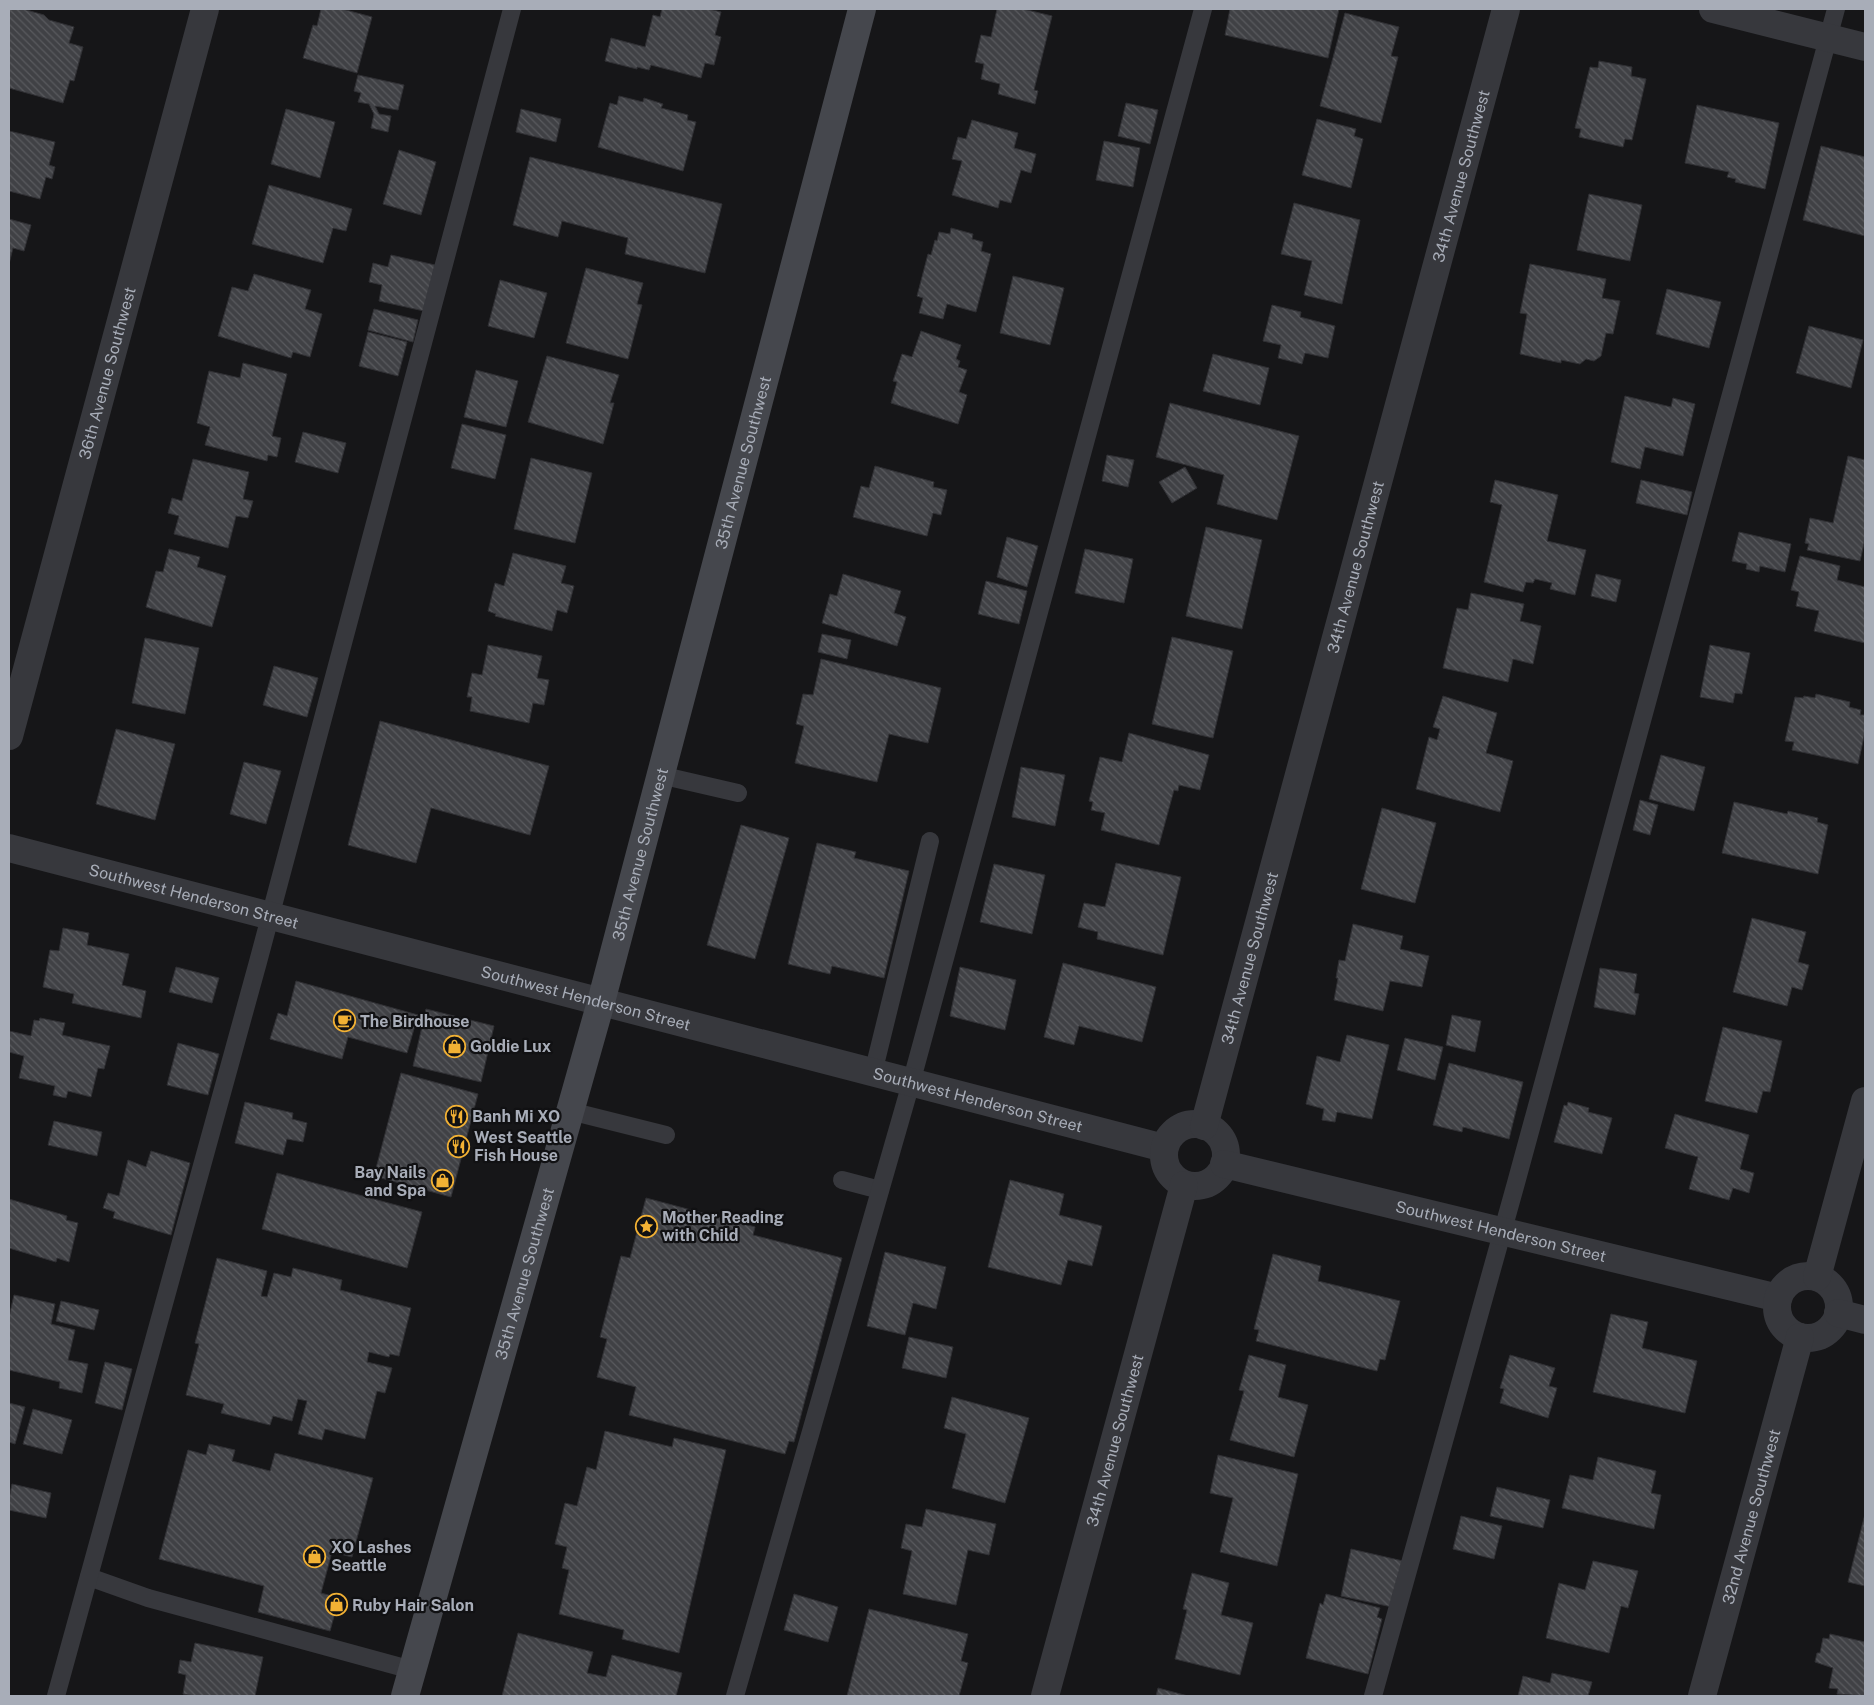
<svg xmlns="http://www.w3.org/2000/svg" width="1874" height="1705" font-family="'Public Sans',sans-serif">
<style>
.building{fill:url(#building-back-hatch);stroke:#303034}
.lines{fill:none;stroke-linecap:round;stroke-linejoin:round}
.service{stroke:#37383d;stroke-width:18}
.minor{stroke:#37383d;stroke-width:28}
.tertiary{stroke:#37383d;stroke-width:28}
.secondary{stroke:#45474d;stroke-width:28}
.labels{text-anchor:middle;stroke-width:4.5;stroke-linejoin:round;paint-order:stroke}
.street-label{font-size:16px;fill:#a8adb8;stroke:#111113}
.poi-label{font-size:16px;font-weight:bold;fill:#a8adb8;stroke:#111113;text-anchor:start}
</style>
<defs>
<pattern id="building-back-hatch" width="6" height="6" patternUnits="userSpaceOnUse" patternTransform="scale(1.25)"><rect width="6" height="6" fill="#404145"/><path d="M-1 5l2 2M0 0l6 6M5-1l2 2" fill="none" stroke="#595a5e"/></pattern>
</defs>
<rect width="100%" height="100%" fill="#161618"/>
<g class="building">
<path d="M9,9H23L44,15L49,20L74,27L69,43L83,47L74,81L70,80L63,103L9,88Z"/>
<path d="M321,9H342L372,17L357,73L303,58L313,25L317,26Z"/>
<path d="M662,9H709L721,12L715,35L721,37L714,65L705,63L701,78L651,65L649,70L637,67V69L605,61L611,38L645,47L653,15L660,17Z"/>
<path d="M997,9H1023L1052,16L1034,90L1038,91L1035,104L998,94L1000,84L981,79L984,64L975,62L981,35L991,37Z"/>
<path d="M1230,9H1339L1328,58L1225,35Z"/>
<path d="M1345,13L1399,27L1391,56L1398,57L1381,123L1320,106Z"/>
<path d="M1599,61L1632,67L1631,76L1646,79L1632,140L1625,139L1623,147L1579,137L1581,129L1575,128L1590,67L1598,68Z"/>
<path d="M358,75L404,85L398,110L375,106L379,114L391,116L388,132L371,128L374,114L369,104L358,102L361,93L354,91Z"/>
<path d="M619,96L643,102L644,98L663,104L661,108L688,115L687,120L696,122L683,171L598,147L610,103L617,105Z"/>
<path d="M1126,103L1158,110L1150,144L1118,136Z"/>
<path d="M1697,105L1779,123L1765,189L1735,182L1736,179L1727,177L1729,172L1685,163Z"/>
<path d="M286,109L335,122L320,178L271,164Z"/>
<path d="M521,109L561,119L556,142L516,132Z"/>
<path d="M1317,119L1356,129L1354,136L1363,139L1351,188L1302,175Z"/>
<path d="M972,120L1018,133L1014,148L1036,154L1031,173L1021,170L1011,203L1000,200L998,208L952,195L962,161L952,159L958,137L966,139Z"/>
<path d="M9,131L55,142L49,165L55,167L52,179L46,177L40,199L9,191Z"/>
<path d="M1104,141L1140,148L1133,187L1096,180Z"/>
<path d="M1821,146L1865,157V236L1803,220Z"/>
<path d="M399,150L436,162L421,215L383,204Z"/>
<path d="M530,157L722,204L705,273L625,254L628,238L562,221L558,237L513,225Z"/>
<path d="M269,185L352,209L346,231L333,228L323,263L252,244Z"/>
<path d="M1589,194L1642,205L1630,261L1577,250Z"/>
<path d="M1294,203L1360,220L1342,304L1304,295L1312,261L1281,254Z"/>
<path d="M9,219L31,225L24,251L13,248L9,264Z"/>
<path d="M951,228L973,234L972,239L983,242L981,251L991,254L976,312L947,304L943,319L919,313L923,298L917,296L928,254L931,255L935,240L937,241L939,232L950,234Z"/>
<path d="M391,255L435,265L424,311L379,301L382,285L369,282L373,263L388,267Z"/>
<path d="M1530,264L1606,279L1602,298L1620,301L1613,334L1606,333L1601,356L1594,361L1586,359L1580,364L1561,360V363L1520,354L1527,314L1520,313Z"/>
<path d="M586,268L643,283L637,304L642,305L628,359L566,343Z"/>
<path d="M254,274L311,290L305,309L322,314L310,357L293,352L291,358L218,336L232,287L248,291Z"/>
<path d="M1013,276L1064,288L1050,345L1000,333Z"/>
<path d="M500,280L547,293L534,338L488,326Z"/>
<path d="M1667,289L1721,302L1709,348L1656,334Z"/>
<path d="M1272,305L1301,312L1300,317L1335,326L1328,358L1305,353L1302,364L1278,358L1281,345L1263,341Z"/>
<path d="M374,309L418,320L413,342L368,330Z"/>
<path d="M1809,326L1863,340L1851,388L1796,373Z"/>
<path d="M921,331L961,345L956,359L960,361L958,367L967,370L959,392L967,395L958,424L891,403L897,382L893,381L902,354L912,357Z"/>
<path d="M368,332L407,342L398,376L359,366Z"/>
<path d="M1213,354L1269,368L1260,405L1203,391Z"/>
<path d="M547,356L619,375L610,403H614L603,444L528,422Z"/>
<path d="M243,363L287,374L272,436L281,438L277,457L268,455L267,461L205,445L210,427L197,423L209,371L240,378Z"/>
<path d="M476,370L518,381L506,427L464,417Z"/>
<path d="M1625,396L1671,407L1673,398L1695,404L1683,456L1645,447L1640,469L1611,462Z"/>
<path d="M1170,403L1299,436L1277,520L1217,504L1224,475L1156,457Z"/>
<path d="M462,424L506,435L495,479L451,468Z"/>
<path d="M303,432L346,443L338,473L295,462Z"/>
<path d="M1107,455L1134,460L1128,487L1102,481Z"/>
<path d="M1848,456L1865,460V539L1860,561L1807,550L1809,544L1805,543L1810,518L1833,523Z"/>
<path d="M531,458L592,473L575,543L514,529Z"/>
<path d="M193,459L249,472L243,499L253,501L248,518L236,516L228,548L174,534L179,516L168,513L172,498L182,501Z"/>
<path d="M875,466L934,482L933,487L947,490L941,515L933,513L927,536L853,517L861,486L869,488Z"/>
<path d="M1185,467L1197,488L1172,503L1159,482Z"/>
<path d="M1495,480L1558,495L1547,541L1586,550L1575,595L1550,589L1552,583L1535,579L1533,583L1526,582L1523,592L1484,582L1502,505L1490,502Z"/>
<path d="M1641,480L1692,492L1687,515L1636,503Z"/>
<path d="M1206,527L1262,540L1242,629L1186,616Z"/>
<path d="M1739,532L1791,544L1785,572L1760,566L1759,572L1746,569L1747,564L1732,561Z"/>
<path d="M1007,537L1038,546L1027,587L997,577Z"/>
<path d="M169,549L200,557L197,567L226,576L212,627L146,607L156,571L163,572Z"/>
<path d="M1085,549L1133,559L1124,603L1075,593Z"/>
<path d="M513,553L566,566L561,583L574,586L567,613L557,610L552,631L495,616L496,614L488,611L495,583L504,586Z"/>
<path d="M1800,556L1840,566L1837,580L1865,587V643L1814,631L1819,611L1796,606L1799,592L1791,590Z"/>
<path d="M843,574L901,591L894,613L906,617L897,646L822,623L830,594L837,596Z"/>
<path d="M1596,574L1621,580L1616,602L1591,596Z"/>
<path d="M986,581L1027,591L1019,624L978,614Z"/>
<path d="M1471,593L1524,604L1520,621L1541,626L1533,664L1513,659L1508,682L1443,668L1457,608L1468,610Z"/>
<path d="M822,634L851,640L847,659L818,652Z"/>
<path d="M1172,637L1233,651L1213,738L1152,724Z"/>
<path d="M145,638L199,648L185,714L132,703Z"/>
<path d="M488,645L542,656L537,678L549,680L544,705L533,703L529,723L470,711L472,697H467L472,673L482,675Z"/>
<path d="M1710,645L1750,653L1742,694L1735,693L1733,703L1700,697Z"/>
<path d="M821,659L941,688L928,743L889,734L877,782L795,763L804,726L796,724L803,694L813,695Z"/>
<path d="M274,666L318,678L307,717L263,705Z"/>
<path d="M1816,694L1850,702L1849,707L1861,710L1860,715H1865V732L1858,764L1792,750L1794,742L1785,741L1795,697L1803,698L1804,696L1815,698Z"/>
<path d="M1443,696L1497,713L1486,753L1513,761L1500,812L1416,789L1429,737L1437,740L1440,729L1433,727Z"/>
<path d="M380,721L549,766L530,835L431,808L416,863L348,845Z"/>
<path d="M116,729L175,744L155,820L96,804Z"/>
<path d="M1129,733L1209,755L1200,790L1179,785L1178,791L1174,790L1159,845L1101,830L1105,813L1091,810L1093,802L1089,801L1100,757L1122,762Z"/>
<path d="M1661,755L1705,767L1694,811L1649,799Z"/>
<path d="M244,762L281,771L266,824L230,814Z"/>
<path d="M1021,767L1065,775L1055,826L1012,817Z"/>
<path d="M1640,800L1658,805L1650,835L1633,830Z"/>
<path d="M1734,802L1787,814L1788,811L1818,818L1817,822L1828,825L1818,874L1722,853Z"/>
<path d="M1382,808L1436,823L1415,903L1361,889Z"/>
<path d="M741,825L789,838L755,959L707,945Z"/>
<path d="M817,843L856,852L854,858L909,871L884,978L832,966L830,974L788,964Z"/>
<path d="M1116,863L1181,877L1163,955L1097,939L1098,932L1078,927L1084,903L1105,907Z"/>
<path d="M994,864L1045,875L1032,934L980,922Z"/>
<path d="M1752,918L1806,932L1798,962L1809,965L1802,990L1792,987L1787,1006L1733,992Z"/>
<path d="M1353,924L1403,936L1400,949L1429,956L1422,987L1390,981L1383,1011L1334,1000L1338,978H1336L1339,960L1345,961Z"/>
<path d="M63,928L89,933L87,945L129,954L122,985L146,991L141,1018L72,1003L74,994L43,987L50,950L59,951Z"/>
<path d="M1063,963L1156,987L1142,1042L1079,1026L1074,1045L1044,1037Z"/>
<path d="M176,967L219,978L212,1003L169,992Z"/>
<path d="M960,967L1016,980L1005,1030L950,1016Z"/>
<path d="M1600,968L1637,974L1634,993L1639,994L1635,1015L1594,1007Z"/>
<path d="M296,981L418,1015L407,1053L348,1037L342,1059L270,1039L278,1013L287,1016Z"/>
<path d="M426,1009L494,1026L481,1082L413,1066Z"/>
<path d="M1452,1015L1481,1021L1475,1052L1446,1045Z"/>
<path d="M40,1018L65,1023L62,1035L110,1046L104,1069L98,1068L91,1097L68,1091L66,1098L53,1095L55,1086L19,1078L24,1056L9,1052V1031L31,1036L34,1020L39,1021Z"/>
<path d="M1723,1027L1782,1041L1770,1092L1763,1091L1757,1113L1705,1101Z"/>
<path d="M1347,1035L1389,1045L1372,1119L1337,1112L1335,1122L1322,1120L1324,1109L1306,1104L1317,1056L1340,1062Z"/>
<path d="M1405,1038L1443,1047L1435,1080L1397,1070Z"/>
<path d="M178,1043L219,1054L208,1095L167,1085Z"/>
<path d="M1449,1063L1523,1082L1509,1139L1463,1127L1462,1132L1433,1125Z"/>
<path d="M401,1073L478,1094L451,1197L374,1176Z"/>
<path d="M245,1102L293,1113L292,1119L307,1123L303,1142L287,1139L283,1155L235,1143Z"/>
<path d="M1568,1102L1589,1108L1588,1112L1612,1118L1602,1154L1554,1142L1564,1105L1567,1106Z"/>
<path d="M1675,1114L1749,1135L1740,1169L1754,1173L1749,1193L1733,1188L1729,1200L1689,1189L1698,1157L1665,1148Z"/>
<path d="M54,1121L102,1132L97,1156L48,1145Z"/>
<path d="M151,1151L190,1163L171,1235L113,1218L115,1212L103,1208L108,1193L119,1196L128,1160L146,1167Z"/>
<path d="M277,1173L422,1212L407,1268L262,1229Z"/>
<path d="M1010,1180L1064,1194L1059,1215L1102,1226L1092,1266L1068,1260L1061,1285L988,1267Z"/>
<path d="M646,1198L755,1227L753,1235L842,1258L794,1442L789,1441L785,1454L629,1415L636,1387L597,1377L607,1339L600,1337L621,1256L630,1258Z"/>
<path d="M9,1199L67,1216L66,1220L78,1223L69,1262L57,1258L56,1262L9,1248Z"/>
<path d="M885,1252L946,1267L936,1309L913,1303L905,1335L867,1326Z"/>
<path d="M1273,1254L1321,1266L1318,1281L1400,1301L1385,1360L1380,1359L1377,1371L1256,1341L1259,1330L1254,1329Z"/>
<path d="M217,1258L267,1271L261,1296L267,1297L274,1273L291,1277L293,1268L342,1280L340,1290L411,1308L399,1356L390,1354L389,1357L369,1352L367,1362L392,1368L385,1393L377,1391L365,1439L325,1429L322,1440L298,1434L307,1401L298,1399L292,1421L273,1416L270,1425L221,1413L224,1404L186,1395L199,1344L195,1343Z"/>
<path d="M14,1295L55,1304L51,1324L75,1330L68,1360L88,1364L82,1393L59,1388L60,1382L9,1370V1317Z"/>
<path d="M61,1301L99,1310L94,1330L56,1321Z"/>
<path d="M1611,1314L1648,1322L1642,1348L1697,1361L1685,1413L1593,1392Z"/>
<path d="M909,1337L953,1347L946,1378L902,1368Z"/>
<path d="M1249,1355L1286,1365L1278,1397L1308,1405L1294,1457L1230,1440L1244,1391L1239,1390Z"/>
<path d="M1510,1355L1555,1368L1549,1386L1557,1388L1548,1418L1500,1403L1504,1389L1500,1388Z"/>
<path d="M105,1362L132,1369L122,1410L95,1403Z"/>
<path d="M952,1397L1029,1418L1005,1503L952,1488L966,1434L944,1428Z"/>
<path d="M9,1403L25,1407L15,1444L9,1442Z"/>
<path d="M33,1409L72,1420L62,1454L23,1444Z"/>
<path d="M605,1431L672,1447L674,1438L726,1450L679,1653L622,1639L624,1630L559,1614L569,1570L562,1568L567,1547L555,1544L565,1503L577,1506L587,1467L596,1470Z"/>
<path d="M209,1444L235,1450L232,1461L270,1471L275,1453L373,1478L352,1557L332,1552L321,1593L339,1598L330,1631L258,1612L264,1586L159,1559L188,1450L206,1455Z"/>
<path d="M1218,1455L1298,1474L1277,1566L1220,1552L1233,1498L1210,1493Z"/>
<path d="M1598,1457L1656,1471L1651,1493L1661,1495L1654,1529L1562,1508L1570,1475L1593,1480Z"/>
<path d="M12,1484L51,1493L46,1518L9,1510V1499Z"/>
<path d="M1497,1487L1550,1500L1543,1528L1490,1516Z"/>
<path d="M926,1509L996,1524L989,1555L968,1550L956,1605L903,1594L912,1551L901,1548L906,1524L922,1527Z"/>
<path d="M1865,1514V1586L1848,1582Z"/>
<path d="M1461,1516L1502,1526L1494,1559L1453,1549Z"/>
<path d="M1351,1549L1403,1561L1392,1607L1341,1596Z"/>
<path d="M1593,1561L1638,1571L1628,1608L1621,1606L1609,1653L1546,1638L1559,1583L1585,1590Z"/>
<path d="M1192,1573L1229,1583L1221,1615L1253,1623L1240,1675L1175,1659L1187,1610L1183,1609Z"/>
<path d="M794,1594L838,1607L828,1642L784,1630Z"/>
<path d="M1326,1594L1380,1608L1377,1617L1382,1619L1368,1674L1306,1658L1320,1603L1323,1605Z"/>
<path d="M869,1609L968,1634L961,1661L968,1663L959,1696H847Z"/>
<path d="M518,1633L593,1652L587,1673L606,1677L612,1655L682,1673L676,1696H502Z"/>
<path d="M1830,1634L1865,1642V1696L1837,1694L1838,1689L1829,1688L1833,1668L1815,1662L1817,1653H1820L1823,1638L1829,1639Z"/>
<path d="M195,1643L263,1657L255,1696H194L183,1694L186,1675L178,1673L180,1660L191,1662Z"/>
<path d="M1552,1673L1592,1682L1588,1696H1518L1523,1676L1550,1683Z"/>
<path d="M1158,1688L1188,1696H1156Z"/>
</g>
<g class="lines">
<g class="service">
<path d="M660,775L738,793"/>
<path d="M873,1073L930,841"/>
<path d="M570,1111L666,1135"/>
<path d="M842,1180L880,1190"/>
<path d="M89,1577L148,1598L412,1670"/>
<path d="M56,1696L258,962L512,9"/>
<path d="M735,1696L911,1083L1203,9"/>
<path d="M1373,1696L1516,1183L1836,9"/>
</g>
<g class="minor">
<path id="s1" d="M9,736L205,9"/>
<path id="s2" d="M9,848L1164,1148"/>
<circle cx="1195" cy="1155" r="31"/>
<path id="s3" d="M1204,1126L1506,9"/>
<path id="s4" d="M1224,1164L1778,1298"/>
<circle cx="1808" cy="1307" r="31"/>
<path d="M1817,1277L1865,1101"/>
<path d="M1838,1313L1865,1320"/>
<path id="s5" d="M1045,1696L1184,1185"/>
<path id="s6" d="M1702,1696L1800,1337"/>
</g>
<path class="tertiary" d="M1713,9L1865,47"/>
<path class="secondary" id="s7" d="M405,1696L601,1002L862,9"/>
</g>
<defs>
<symbol id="cafe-ring" viewBox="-11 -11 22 22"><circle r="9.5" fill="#111113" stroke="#f2b134" stroke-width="1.5"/><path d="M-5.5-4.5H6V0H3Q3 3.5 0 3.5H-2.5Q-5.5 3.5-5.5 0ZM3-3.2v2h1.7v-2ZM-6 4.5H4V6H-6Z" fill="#f2b134"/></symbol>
<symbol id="shop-ring" viewBox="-11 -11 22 22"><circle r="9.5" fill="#111113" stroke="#f2b134" stroke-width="1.5"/><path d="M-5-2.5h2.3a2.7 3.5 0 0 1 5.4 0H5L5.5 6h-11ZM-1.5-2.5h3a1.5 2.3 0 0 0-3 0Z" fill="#f2b134"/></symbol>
<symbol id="restaurant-ring" viewBox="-11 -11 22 22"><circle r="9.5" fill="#111113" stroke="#f2b134" stroke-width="1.5"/><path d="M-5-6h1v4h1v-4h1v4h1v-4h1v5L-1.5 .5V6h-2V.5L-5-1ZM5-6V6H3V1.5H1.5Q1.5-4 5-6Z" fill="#f2b134"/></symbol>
<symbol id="sight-ring" viewBox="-11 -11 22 22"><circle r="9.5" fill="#111113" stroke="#f2b134" stroke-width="1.5"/><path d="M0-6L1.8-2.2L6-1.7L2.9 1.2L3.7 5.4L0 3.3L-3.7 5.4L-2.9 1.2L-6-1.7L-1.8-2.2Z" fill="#f2b134"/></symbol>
</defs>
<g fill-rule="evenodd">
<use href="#cafe-ring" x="332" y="1008" width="25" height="25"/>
<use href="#shop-ring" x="442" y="1034" width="25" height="25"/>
<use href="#restaurant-ring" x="444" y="1104" width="25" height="25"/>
<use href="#restaurant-ring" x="446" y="1134" width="25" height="25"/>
<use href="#shop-ring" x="430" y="1168" width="25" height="25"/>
<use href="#sight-ring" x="634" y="1214" width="25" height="25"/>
<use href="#shop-ring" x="302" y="1544" width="25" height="25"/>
<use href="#shop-ring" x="324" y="1592" width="25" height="25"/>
</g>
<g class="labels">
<g class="street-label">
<text dy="6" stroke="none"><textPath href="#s3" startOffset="984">34th Avenue Southwest</textPath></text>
<text dy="6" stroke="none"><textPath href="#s1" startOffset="376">36th Avenue Southwest</textPath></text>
<text dy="6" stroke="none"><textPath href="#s7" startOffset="1279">35th Avenue Southwest</textPath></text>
<text dy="6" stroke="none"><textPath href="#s3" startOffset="579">34th Avenue Southwest</textPath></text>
<text dy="6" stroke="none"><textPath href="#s7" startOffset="874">35th Avenue Southwest</textPath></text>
<text dy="6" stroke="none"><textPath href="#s2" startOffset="191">Southwest Henderson Street</textPath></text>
<text dy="6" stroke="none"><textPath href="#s3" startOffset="174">34th Avenue Southwest</textPath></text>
<text dy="6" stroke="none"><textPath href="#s2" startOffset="596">Southwest Henderson Street</textPath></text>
<text dy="6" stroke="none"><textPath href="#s2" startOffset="1001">Southwest Henderson Street</textPath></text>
<text dy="6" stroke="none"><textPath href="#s4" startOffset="285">Southwest Henderson Street</textPath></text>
<text dy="6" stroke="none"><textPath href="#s7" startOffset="439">35th Avenue Southwest</textPath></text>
<text dy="6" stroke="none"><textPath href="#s5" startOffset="265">34th Avenue Southwest</textPath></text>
<text dy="6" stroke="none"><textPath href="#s6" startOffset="186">32nd Avenue Southwest</textPath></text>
</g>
<g class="poi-label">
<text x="360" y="1027">The Birdhouse</text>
<text x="470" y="1052">Goldie Lux</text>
<text x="472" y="1122">Banh Mi XO</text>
<text x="474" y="1143">West Seattle<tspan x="474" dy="18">Fish House</tspan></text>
<text x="426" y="1178" text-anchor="end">Bay Nails<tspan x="426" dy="18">and Spa</tspan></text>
<text x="662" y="1223">Mother Reading<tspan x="662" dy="18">with Child</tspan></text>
<text x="331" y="1553">XO Lashes<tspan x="331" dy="18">Seattle</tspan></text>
<text x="352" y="1611">Ruby Hair Salon</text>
</g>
</g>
<rect width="1874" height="1705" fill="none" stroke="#a8adb8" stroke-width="20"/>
</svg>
